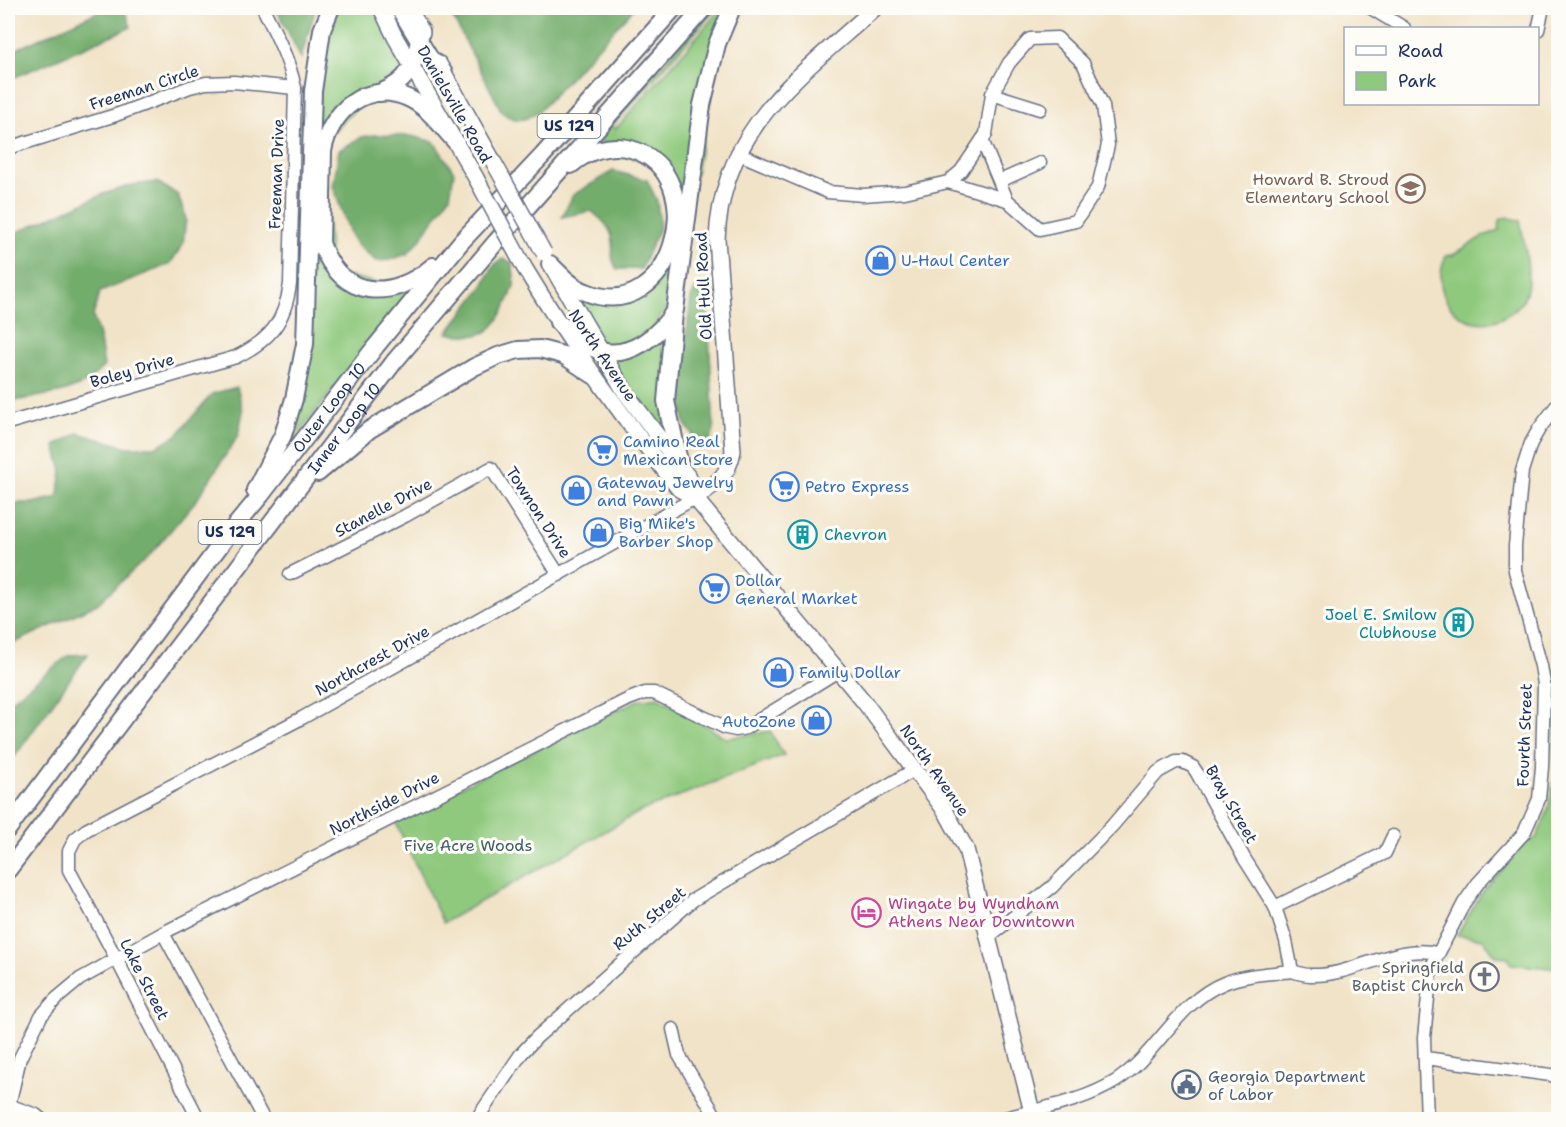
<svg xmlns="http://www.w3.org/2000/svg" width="1566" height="1127" font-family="'Shantell Sans',sans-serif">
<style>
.green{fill:#8fc97d;stroke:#557c6e;stroke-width:1.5}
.forest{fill:#73ad6c;stroke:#476e65;stroke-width:1.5}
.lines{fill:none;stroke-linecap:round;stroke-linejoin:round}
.minor-casing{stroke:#666e83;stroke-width:15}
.major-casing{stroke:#666e83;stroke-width:18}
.highway-casing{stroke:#666e83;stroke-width:20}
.minor{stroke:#fff;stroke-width:12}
.major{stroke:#fff;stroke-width:15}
.highway{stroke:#fff;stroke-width:16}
.major-bridge-casing{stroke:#666e83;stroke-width:18;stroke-linecap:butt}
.major-bridge{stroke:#fff;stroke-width:15}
.labels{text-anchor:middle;stroke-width:6;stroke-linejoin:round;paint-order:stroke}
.shield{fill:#fdfcf7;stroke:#5f6c8c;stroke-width:1.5}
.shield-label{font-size:15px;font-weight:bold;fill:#1b2f5e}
.street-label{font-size:16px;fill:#1b2f5e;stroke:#fdfcf7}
.education-label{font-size:16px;fill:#785e54;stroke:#fdfcf7;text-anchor:end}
.shop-label{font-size:16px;fill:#366cbe;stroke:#fdfcf7;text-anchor:start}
.culture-label{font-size:16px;fill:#0d838f;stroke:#fdfcf7;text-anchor:start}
.park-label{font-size:16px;fill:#3e5d67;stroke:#fdfcf7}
.hotel-label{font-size:16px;fill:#b23c85;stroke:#fdfcf7;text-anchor:start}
.worship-label{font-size:16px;fill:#5b616d;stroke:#fdfcf7;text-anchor:end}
.service-label{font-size:16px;fill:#4e5e75;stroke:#fdfcf7;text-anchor:start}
</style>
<rect width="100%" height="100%" fill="#fdfcf7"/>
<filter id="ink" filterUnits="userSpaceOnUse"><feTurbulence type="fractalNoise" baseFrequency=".0167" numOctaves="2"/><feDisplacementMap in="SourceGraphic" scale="12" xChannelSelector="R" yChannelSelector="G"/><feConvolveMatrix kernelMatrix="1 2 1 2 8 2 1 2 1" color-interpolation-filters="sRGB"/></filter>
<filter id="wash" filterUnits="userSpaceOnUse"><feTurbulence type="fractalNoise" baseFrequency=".008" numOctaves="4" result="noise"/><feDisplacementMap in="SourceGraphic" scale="24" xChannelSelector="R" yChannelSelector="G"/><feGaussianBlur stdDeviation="1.35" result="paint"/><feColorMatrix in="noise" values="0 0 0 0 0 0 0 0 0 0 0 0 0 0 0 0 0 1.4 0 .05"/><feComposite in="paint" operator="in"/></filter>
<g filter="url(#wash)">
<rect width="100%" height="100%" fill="#f1e3c7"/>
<g class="green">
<path d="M344,8H376L407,67L372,91L320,147L332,272L405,290L407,295L288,447L283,444L293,416L324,41L337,13Z"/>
<path d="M712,8H717L612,126L615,129L621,123L721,9L720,8H728L671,301L647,338L603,347L570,286L597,301L668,271L671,174L602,144L598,137Z"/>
<path d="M1507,217L1520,221C1524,242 1531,269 1527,290C1522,311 1493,328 1471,321C1443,311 1434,282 1446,256L1453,255L1480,238L1499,230L1500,220Z"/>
<path d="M667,327L666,435L606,355Z"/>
<path d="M1558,670V969L1511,964L1508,957L1496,956L1483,939L1457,935L1483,891L1526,843L1536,838L1547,813L1555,778L1553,696L1551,673Z"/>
<path d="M658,697L726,738L770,731L784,755L641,811L443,923L394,819L638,700Z"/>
</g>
<g class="forest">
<path d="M106,8H124L131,27L8,80V53Z"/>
<path d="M276,8H316L301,58Z"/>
<path d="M448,8H634L542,108C528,120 517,125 502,112Z"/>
<path d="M374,135L411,136L434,142L454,172L450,196L420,240L407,254L389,260L376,261L357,245L351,236L333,187L339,150L362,137Z"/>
<path d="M613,171L647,180L657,201L660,226L641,269H617C607,253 616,250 612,237C610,227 599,217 591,211L562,217L573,195Z"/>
<path d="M157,182L178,195L186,219L183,244L170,264L100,292L93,316L100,340L104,366L86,383L63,392L8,402V236L106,193L132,185Z"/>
<path d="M502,259L512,262C513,269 515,279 514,286C513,291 509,298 507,303C493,336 481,339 447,333L482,288L493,266Z"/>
<path d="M696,288H702L708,313L714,431L709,444L700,445L685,424L679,395L691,298Z"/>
<path d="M237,387L243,411L238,436L198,498L150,555L97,604L8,646V503H32L58,497L62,471L55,446L78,433L127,447H155L177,435L212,394Z"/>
<path d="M88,654L8,766V703L69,655Z"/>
</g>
</g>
<g filter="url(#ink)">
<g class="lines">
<defs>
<g id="minor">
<path d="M1371,8L1404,28"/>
<path d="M1538,30L1543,8"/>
<path d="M992,94L1040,109"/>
<path d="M982,140L1007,200"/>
<path d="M8,148L116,115L190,87L206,83L234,82L295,88"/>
<path d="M737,153L828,192L863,195L905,192L948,182L1007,200L1040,229L1076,221L1098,187L1108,145L1103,106L1083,63L1057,38L1030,39L1009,63L992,94L986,134L961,171L948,182"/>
<path d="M1000,181L1040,163"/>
<path d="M8,423L236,357C270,340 285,322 290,284L295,88C289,59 276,34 263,8"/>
<path d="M290,574L405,516L491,468L559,575"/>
<path d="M1275,907L1385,853L1393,836"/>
<path d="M163,933L264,1120"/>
<path d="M988,937L1052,887L1112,826L1158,772L1176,762H1183L1193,767L1197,773L1244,858L1275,907L1286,941L1292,971C1298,973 1304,975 1310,975C1354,977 1394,943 1437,953"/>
<path d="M673,1029L679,1055L718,1120"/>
<path d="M1425,1058L1558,1076"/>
<path d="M8,1105L36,1115L42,1120"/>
<path d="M9,1105L20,1058L41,1016L56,999L80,979L163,933L629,699L645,693H654L726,728L736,730L746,728L838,671"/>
<path d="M199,1120L116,958L69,870V851L75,839L86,830L302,718L695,498"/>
<path d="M476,1120L521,1054L537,1037L693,900L914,770"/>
<path d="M998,1120C1036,1109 1081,1103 1116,1081C1157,1055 1177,1002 1224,983C1245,974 1269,974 1292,971"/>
<path d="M1427,1120L1424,1038L1431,968L1464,903L1478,883L1524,833L1539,799L1542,767L1544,684L1541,666L1515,571V546L1522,471L1531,443L1539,429L1558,404"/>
</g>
<g id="major">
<path d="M381,8L395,37L476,178"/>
<path d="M409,8L422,32"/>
<path d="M439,64L493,161"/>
<path d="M524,267C571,345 623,418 679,489L695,498L865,703L946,812L966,849L1034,1120"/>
<path d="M555,272L625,392L689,478L695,498"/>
<path d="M695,498C716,484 728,477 733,451L717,239C722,127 799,77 875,8"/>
</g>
<g id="highway">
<path d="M397,8L401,11L429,57L444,73"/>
<path d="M379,93C412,81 415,62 421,31"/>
<path d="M550,264C561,275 572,287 586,292C673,328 715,173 631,149C610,143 587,151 571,165"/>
<path d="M433,266C392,301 341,300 321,243L323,151C330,111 366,80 408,98C427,106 442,127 456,142"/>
<path d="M674,313L666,401L680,466"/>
<path d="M558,322C570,332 585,347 601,351C631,359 660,334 675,310L702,105L717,44L732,8"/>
<path d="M318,473L369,430L474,367L498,356L518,350L540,349L563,355L593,375"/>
<path d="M255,490L283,435L294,399L305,344L313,91L322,30L331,8"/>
<path id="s1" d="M8,829L230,532L261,495L376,346L461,242L543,155L674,8"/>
<path id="s2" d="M8,870L394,362L496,242L704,8"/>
</g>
</defs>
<use href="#minor" class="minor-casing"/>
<use href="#major" class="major-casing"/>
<use href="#highway" class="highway-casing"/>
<use href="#minor" class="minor"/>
<use href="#major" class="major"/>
<use href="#highway" class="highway"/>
<defs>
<g id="major-bridge">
<path d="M493,161L544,253"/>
<path d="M476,178L524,267"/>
</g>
</defs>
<use href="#major-bridge" class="major-bridge-casing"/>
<use href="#major-bridge" class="major-bridge"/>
</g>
</g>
<defs>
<symbol id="school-ring" viewBox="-11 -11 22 22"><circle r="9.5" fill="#fdfcf7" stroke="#8d6e63" stroke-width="1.5"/><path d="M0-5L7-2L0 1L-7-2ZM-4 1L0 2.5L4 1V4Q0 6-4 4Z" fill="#8d6e63"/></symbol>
<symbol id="shop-ring" viewBox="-11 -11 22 22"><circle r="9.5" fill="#fdfcf7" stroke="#3f7fe0" stroke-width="1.5"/><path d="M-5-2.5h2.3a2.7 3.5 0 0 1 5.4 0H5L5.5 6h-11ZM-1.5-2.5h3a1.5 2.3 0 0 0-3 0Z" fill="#3f7fe0"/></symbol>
<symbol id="supermarket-ring" viewBox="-11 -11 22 22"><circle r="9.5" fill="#fdfcf7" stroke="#3f7fe0" stroke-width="1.5"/><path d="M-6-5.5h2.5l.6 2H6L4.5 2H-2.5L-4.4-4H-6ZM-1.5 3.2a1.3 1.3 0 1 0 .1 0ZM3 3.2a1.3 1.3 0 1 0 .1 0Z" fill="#3f7fe0"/></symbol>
<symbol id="building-ring" viewBox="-11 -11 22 22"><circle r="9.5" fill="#fdfcf7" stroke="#0f9aa8" stroke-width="1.5"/><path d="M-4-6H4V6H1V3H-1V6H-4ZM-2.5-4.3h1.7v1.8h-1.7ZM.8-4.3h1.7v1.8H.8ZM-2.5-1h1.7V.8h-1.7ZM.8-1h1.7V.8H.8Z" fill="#0f9aa8"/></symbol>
<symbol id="hotel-ring" viewBox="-11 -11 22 22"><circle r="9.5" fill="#fdfcf7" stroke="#d1479c" stroke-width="1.5"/><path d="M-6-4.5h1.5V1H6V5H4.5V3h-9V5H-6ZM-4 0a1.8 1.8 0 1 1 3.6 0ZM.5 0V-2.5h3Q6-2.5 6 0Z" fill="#d1479c"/></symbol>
<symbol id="church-ring" viewBox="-11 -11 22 22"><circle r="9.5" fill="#fdfcf7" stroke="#6b7280" stroke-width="1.5"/><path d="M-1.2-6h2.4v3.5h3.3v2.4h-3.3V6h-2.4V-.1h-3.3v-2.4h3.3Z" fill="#6b7280"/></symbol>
<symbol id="civic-ring" viewBox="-11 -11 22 22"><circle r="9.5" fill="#fdfcf7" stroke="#5c6f8a" stroke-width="1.5"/><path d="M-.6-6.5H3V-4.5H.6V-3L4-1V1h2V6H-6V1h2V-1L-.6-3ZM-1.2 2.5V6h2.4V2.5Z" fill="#5c6f8a"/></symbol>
</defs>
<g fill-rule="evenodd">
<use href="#school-ring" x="1394" y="172" width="33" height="33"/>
<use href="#shop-ring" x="864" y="244" width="33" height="33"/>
<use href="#supermarket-ring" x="586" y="434" width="33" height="33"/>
<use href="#supermarket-ring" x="768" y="470" width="33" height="33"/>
<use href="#shop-ring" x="560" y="474" width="33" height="33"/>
<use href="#shop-ring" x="582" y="516" width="33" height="33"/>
<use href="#building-ring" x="786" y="518" width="33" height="33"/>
<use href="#supermarket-ring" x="698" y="572" width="33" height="33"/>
<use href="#building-ring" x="1442" y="606" width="33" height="33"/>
<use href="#shop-ring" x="762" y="656" width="33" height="33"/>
<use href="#shop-ring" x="800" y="704" width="33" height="33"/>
<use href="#hotel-ring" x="850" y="896" width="33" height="33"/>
<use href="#church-ring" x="1468" y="960" width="33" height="33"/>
<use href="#civic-ring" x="1170" y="1068" width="33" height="33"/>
</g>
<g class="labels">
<g class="shield">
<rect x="537.5" y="114" width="63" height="24" rx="4.5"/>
<rect x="198.5" y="520" width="63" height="24" rx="4.5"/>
</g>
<g class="shield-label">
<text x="569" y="131">US 129</text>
<text x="230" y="537">US 129</text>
</g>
<g class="street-label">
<text transform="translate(144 87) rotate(-18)" y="6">Freeman Circle</text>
<text transform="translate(455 104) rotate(60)" y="6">Danielsville Road</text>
<text transform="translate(276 174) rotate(-88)" y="6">Freeman Drive</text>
<text transform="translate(703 286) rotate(-93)" y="6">Old Hull Road</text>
<text transform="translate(603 355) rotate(56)" y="6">North Avenue</text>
<text transform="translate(132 370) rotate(-16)" y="6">Boley Drive</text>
<text dy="6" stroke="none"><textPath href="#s1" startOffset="530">Outer Loop 10</textPath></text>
<text dy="6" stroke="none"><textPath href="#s2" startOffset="555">Inner Loop 10</textPath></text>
<text transform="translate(383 507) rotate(-28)" y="6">Stanelle Drive</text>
<text transform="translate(539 512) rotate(57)" y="6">Townon Drive</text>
<text transform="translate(372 660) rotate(-29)" y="6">Northcrest Drive</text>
<text transform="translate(1524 735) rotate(-88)" y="6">Fourth Street</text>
<text transform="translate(935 770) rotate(55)" y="6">North Avenue</text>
<text transform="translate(384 803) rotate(-27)" y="6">Northside Drive</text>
<text transform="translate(1232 804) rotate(60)" y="6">Bray Street</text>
<text transform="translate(649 918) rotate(-40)" y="6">Ruth Street</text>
<text transform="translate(145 979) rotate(63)" y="6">Lake Street</text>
</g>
<g class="education-label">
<text x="1389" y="185">Howard B. Stroud<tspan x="1389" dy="18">Elementary School</tspan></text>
</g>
<g class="shop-label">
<text x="901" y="266">U-Haul Center</text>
<text x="623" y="447">Camino Real<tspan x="623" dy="18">Mexican Store</tspan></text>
<text x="597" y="488">Gateway Jewelry<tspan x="597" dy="18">and Pawn</tspan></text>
<text x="805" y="492">Petro Express</text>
<text x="619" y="529">Big Mike's<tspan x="619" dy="18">Barber Shop</tspan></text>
<text x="735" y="586">Dollar<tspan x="735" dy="18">General Market</tspan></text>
<text x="799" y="678">Family Dollar</text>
<text x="796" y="727" text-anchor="end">AutoZone</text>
</g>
<g class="culture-label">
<text x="824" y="540">Chevron</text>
<text x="1437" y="620" text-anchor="end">Joel E. Smilow<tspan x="1437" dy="18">Clubhouse</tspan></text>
</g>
<g class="park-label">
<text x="468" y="851">Five Acre Woods</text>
</g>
<g class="hotel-label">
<text x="888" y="909">Wingate by Wyndham<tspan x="888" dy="18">Athens Near Downtown</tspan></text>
</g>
<g class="worship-label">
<text x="1464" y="973">Springfield<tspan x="1464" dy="18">Baptist Church</tspan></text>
</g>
<g class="service-label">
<text x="1208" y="1082">Georgia Department<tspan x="1208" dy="18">of Labor</tspan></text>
</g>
</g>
<rect width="1566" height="1127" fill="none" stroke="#fdfcf7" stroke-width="30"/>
<rect x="1344" y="27" width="195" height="78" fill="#fdfcf7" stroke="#a3aaba" stroke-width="1.5"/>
<rect x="1356" y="46" width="30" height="9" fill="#ffffff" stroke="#a3aaba" stroke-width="1.5"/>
<text x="1398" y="57" font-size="18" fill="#1b2f5e">Road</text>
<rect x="1356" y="72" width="30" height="18" fill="#8fc97d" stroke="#a3aaba" stroke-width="1.5"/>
<text x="1398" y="87" font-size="18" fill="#1b2f5e">Park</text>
</svg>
